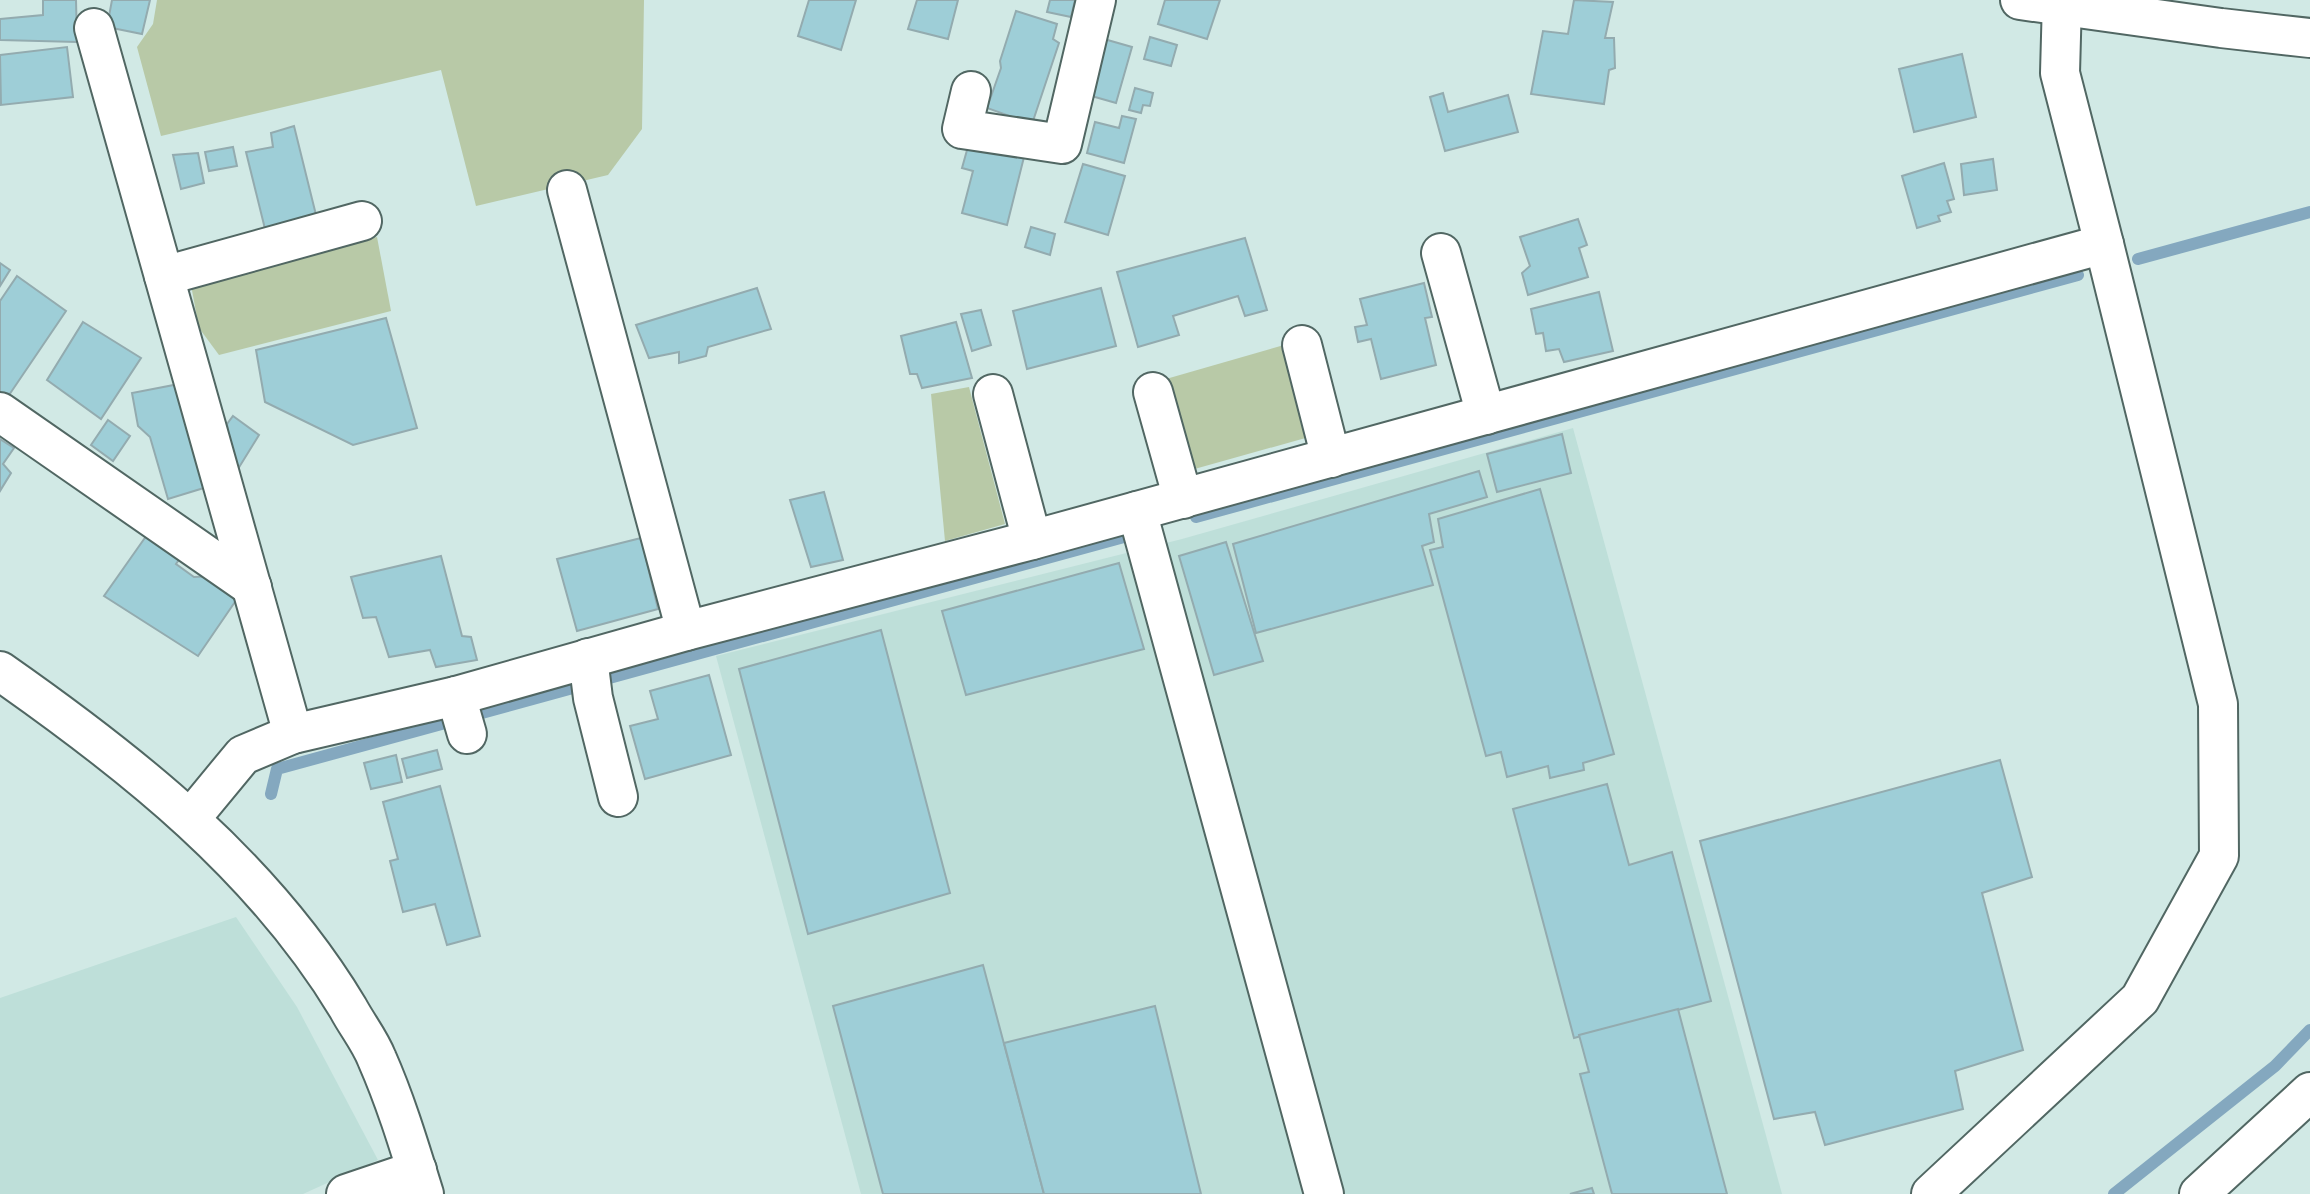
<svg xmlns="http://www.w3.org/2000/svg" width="2310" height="1194" font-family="Commissioner,sans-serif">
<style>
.built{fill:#bedfd9}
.green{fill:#b8c9a7}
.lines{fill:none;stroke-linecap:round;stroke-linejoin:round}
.stream{stroke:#84a8bf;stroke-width:12}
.building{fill:#9eced7;stroke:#93abaf;stroke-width:2}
.minor-casing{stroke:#516763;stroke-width:42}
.minor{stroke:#fff;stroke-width:38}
</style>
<rect width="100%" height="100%" fill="#d1e9e5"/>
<g class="built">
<path d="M1573,428L1782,1194H861L716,656L1182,539Z"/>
<path d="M236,917L297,1007L378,1160L303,1194H0V998Z"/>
</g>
<g class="green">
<path d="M157,0H644L642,129L608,175L476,206L441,70L161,136L137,47L153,24Z"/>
<path d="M377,237L391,311L219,355L199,328L191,285Z"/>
<path d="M1284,345L1309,437L1191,470L1166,379Z"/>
<path d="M969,387L1005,524L945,541L931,394Z"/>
</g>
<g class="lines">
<g class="stream">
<path d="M2138,259L2310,212"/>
<path d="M1196,517L2078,275"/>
<path d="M271,794L277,769L1124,537"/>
<path d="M2114,1194L2275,1066L2310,1030"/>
</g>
</g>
<g class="building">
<path d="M43,0H76L77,42L0,40V19L43,15Z"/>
<path d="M112,0H150L142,34L107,27Z"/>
<path d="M809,0H856L841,50L798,36Z"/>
<path d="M917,0H958L948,39L908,29Z"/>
<path d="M1050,0H1075L1071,17L1047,12Z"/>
<path d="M1165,0H1220L1207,39L1158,24Z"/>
<path d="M1574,0L1613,2L1605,38H1614L1615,68L1609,70L1604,104L1531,94L1543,31L1568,34Z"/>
<path d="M1016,11L1057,24L1053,39L1059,43L1032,124L987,108L1001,68L1000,61Z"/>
<path d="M1150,37L1177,45L1171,66L1144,59Z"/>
<path d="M1104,39L1132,47L1116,103L1088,95Z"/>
<path d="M67,47L73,97L1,105L0,55Z"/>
<path d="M1962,54L1976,117L1914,132L1899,69Z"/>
<path d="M1135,88L1153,93L1150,106L1143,105L1141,113L1129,110Z"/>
<path d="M1443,93L1448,112L1508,95L1518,132L1445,151L1430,97Z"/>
<path d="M1122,116L1136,119L1124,163L1087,153L1095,122L1119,128Z"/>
<path d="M294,126L318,223L267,237L246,152L273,147L271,133Z"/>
<path d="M969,143L1024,157L1007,225L962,213L973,171L962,168Z"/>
<path d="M233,147L237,166L209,171L205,152Z"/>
<path d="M198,153L204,183L181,189L173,155Z"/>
<path d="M1993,159L1997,190L1964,195L1961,164Z"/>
<path d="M1944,163L1954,199L1947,201L1951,212L1938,216L1940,221L1917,228L1902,176Z"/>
<path d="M1083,164L1125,176L1108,235L1065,222Z"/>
<path d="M1578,219L1587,245L1579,248L1588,277L1528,295L1522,273L1530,266L1520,237Z"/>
<path d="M1031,227L1055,234L1050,255L1025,247Z"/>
<path d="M1245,238L1267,310L1245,316L1238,296L1173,316L1179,335L1138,347L1117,272Z"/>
<path d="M0,263L10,270L0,286Z"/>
<path d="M17,276L66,311L5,401L0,398V301Z"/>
<path d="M1424,283L1432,317L1425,318L1436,365L1381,379L1371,339L1358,342L1355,327L1367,325L1360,299Z"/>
<path d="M757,288L771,329L708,347L706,356L679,363V352L649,358L636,325Z"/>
<path d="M1101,288L1116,346L1027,369L1013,311Z"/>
<path d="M1599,292L1613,351L1564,362L1559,349L1546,351L1543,333L1536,334L1531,309Z"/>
<path d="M981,310L991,345L972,351L961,314Z"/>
<path d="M386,318L417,428L353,445L265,402L256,350Z"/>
<path d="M83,322L141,358L101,419L47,380Z"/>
<path d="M956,322L972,378L922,388L917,374H910L901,336Z"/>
<path d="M179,384L207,487L168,499L150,437L138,426L132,393Z"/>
<path d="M233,416L259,435L238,469L232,463L227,424Z"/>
<path d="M108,420L130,436L113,461L91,445Z"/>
<path d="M1562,434L1571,473L1497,492L1487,454Z"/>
<path d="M0,439L14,448L3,464L11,473L0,491Z"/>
<path d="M1479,471L1487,497L1429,514L1434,542L1422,546L1433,585L1256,633L1233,544Z"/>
<path d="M1540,489L1614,754L1583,763L1584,770L1550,778L1548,766L1507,777L1501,752L1486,756L1430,550L1443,547L1438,519Z"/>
<path d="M824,492L843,560L811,567L790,500Z"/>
<path d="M149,532L183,554L176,564L194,577L213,576L239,596L198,656L104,596Z"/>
<path d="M641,538L658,609L577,631L557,559Z"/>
<path d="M1226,542L1263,661L1214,675L1179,556Z"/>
<path d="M441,556L462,636L471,637L477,660L436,667L430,650L389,657L376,617L363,618L351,577Z"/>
<path d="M1119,563L1144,649L966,695L942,611Z"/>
<path d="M881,630L950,893L808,934L739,669Z"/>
<path d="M709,675L731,755L645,779L630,726L658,719L650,691Z"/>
<path d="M437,750L442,769L407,778L402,759Z"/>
<path d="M396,755L402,782L371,789L364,763Z"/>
<path d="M2000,760L2032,877L1982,893L2023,1050L1955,1071L1963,1109L1825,1145L1815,1112L1774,1119L1700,841Z"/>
<path d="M1607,784L1629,865L1672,852L1711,1001L1574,1038L1513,809Z"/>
<path d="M440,786L480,936L447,945L435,904L403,912L390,861L398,859L383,802Z"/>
<path d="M983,965L1044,1194H883L833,1006Z"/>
<path d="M1155,1006L1201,1194H1044L1004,1043Z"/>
<path d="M1678,1009L1727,1194H1612L1580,1074L1589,1072L1579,1035Z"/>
<path d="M1592,1188L1594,1194H1570Z"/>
</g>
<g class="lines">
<defs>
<g id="minor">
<path d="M2020,0L2221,28L2310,38"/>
<path d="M94,28L293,734"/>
<path d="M971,91L962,129L1062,144L1096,0"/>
<path d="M567,190L686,631"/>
<path d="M1441,253L1486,415"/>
<path d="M164,276L362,221"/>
<path d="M1302,345L1331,458"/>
<path d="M1153,392L1183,499"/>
<path d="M993,394L1032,540"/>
<path d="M0,412L252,587"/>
<path d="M1137,511L1324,1194"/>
<path d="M588,658L593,698L618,797"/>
<path d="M0,671C133,764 263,867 348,1008C357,1025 370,1041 377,1059C396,1102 410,1149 424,1194"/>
<path d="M456,696L467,734"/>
<path d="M191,818L243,755L293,734L456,696L686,631L1032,540L2104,244"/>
<path d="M346,1194L417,1170"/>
<path d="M1931,1194L2140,999L2219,856L2218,704L2104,244L2060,73L2062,0"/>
<path d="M2199,1194L2310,1092"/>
</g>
</defs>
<use href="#minor" class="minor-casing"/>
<use href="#minor" class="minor"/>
</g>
</svg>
